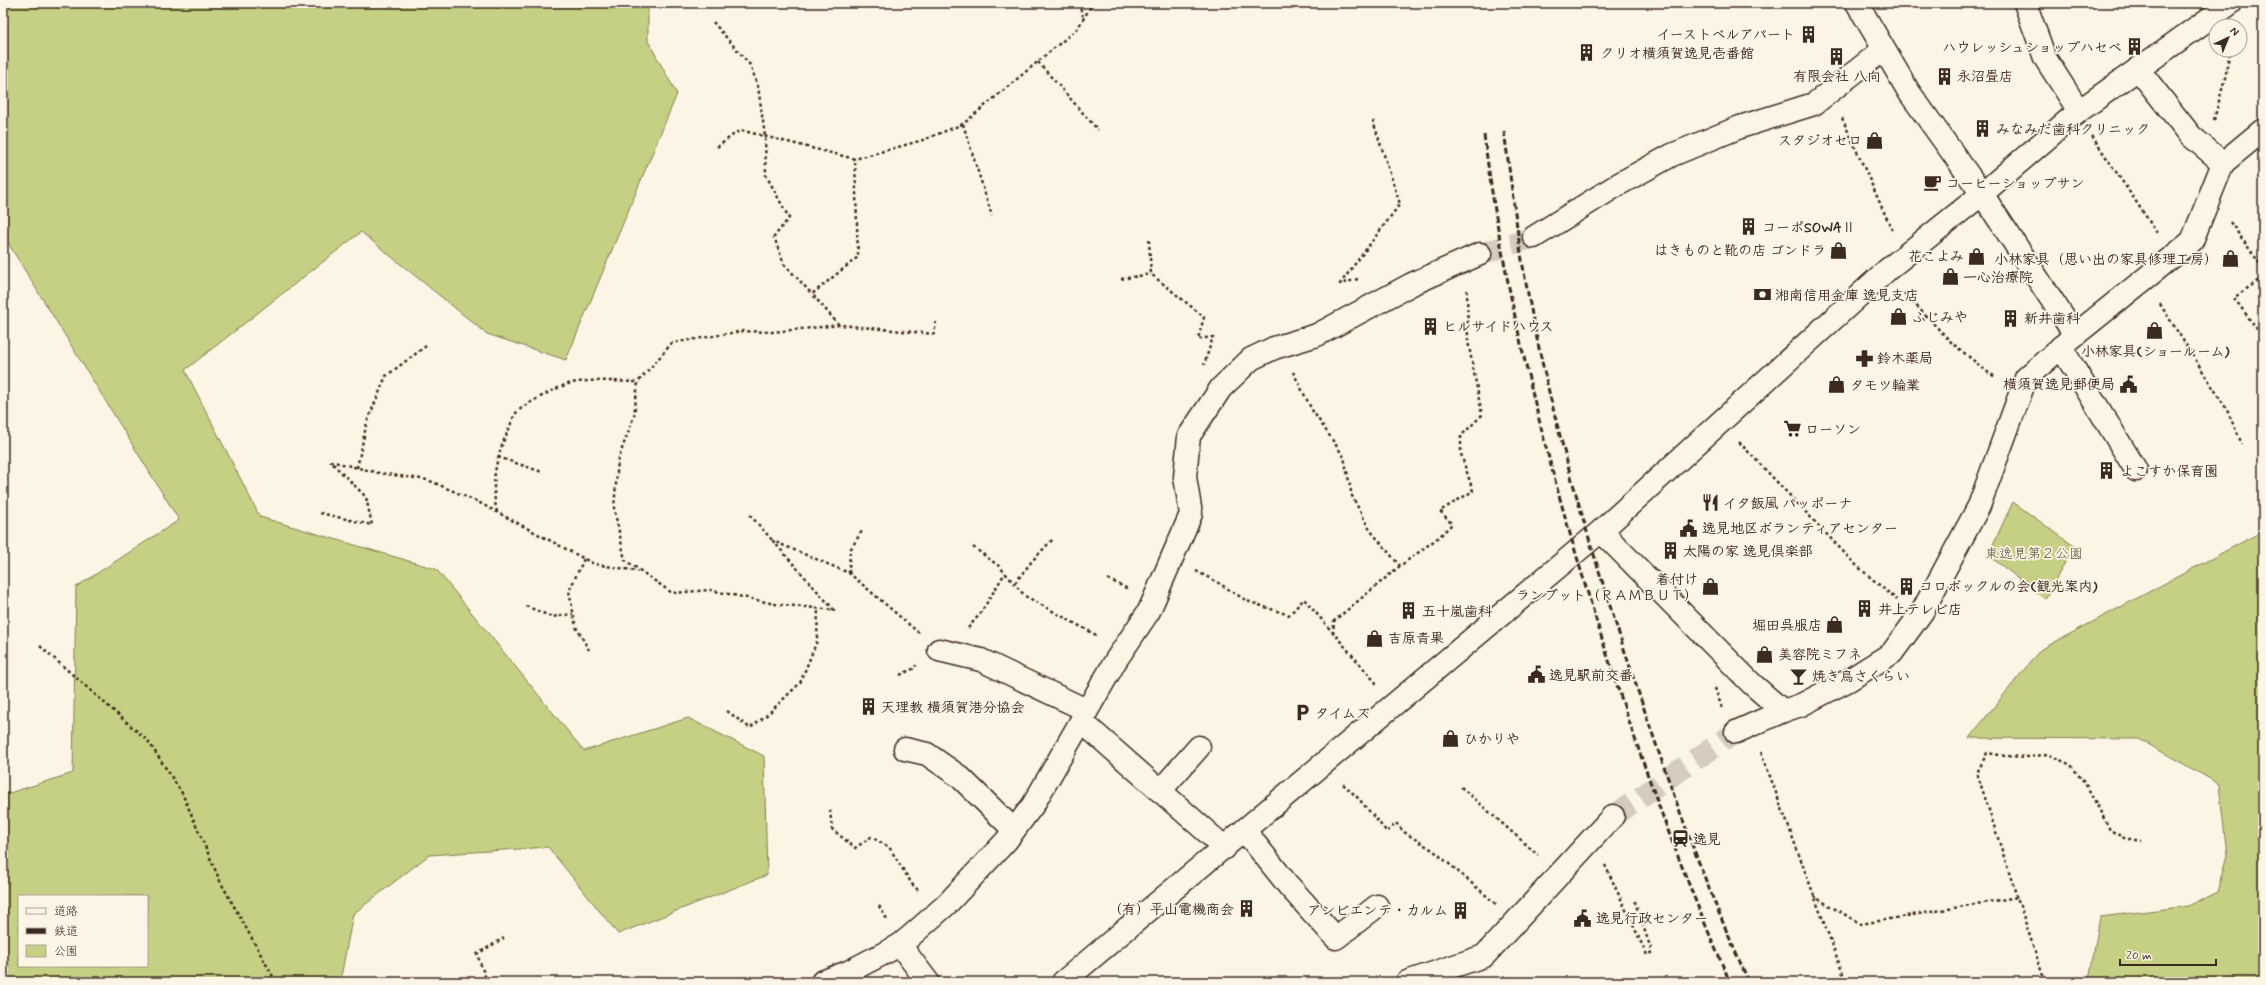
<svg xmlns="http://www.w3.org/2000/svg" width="2266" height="985" font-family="Mynerve,'Klee One',sans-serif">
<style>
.green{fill:#c5d084;stroke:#807d51;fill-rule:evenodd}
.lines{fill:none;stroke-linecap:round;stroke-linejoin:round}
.minor-tunnel{stroke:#d5ccbd;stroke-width:22;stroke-dasharray:22 11;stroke-linecap:butt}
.minor-casing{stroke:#3b2a1e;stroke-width:25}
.path{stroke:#3b2a1e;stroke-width:2.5;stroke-dasharray:3 3;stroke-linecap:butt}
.minor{stroke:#fcf5e5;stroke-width:22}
.rail{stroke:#3b2a1e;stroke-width:3;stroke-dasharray:6 3;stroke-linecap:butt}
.labels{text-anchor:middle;stroke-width:3.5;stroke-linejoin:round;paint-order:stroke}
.poi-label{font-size:14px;font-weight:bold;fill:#3b2a1e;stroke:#fcf5e5;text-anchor:start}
.park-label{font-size:14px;fill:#5e5438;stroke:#fcf5e5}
</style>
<rect width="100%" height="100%" fill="#fcf5e5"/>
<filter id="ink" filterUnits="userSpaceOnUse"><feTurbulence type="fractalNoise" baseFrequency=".025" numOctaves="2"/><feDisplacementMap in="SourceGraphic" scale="8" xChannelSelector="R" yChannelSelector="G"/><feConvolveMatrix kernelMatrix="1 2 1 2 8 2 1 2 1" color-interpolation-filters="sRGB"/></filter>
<g filter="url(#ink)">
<g class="green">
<path d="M3,3H648V41L677,94L566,360L487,334L361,232L185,370L260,517L436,569L584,751L688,718L764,756L767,875L618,934L548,847L429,855L353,914L340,982H3V795L73,773L76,587L179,520L3,235ZM19,896H147V966H19Z"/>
<path d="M2013,502L2074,546L2045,599L1988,555Z"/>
<path d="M2263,531V982H2086L2090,975L2100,917L2188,906L2217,892L2227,855L2219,784L2139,739L1969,738L2040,650Z"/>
</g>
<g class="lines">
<g class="minor-tunnel">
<path d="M1480,254L1534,237"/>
<path d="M1613,816L1736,732"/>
</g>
<defs>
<g id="minor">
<path d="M1857,3L1909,92L1982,194L2075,335"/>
<path d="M2025,3L2045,58L2079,111"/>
<path d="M2138,69L2191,136L2223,163"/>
<path d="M1534,237L1619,184L1672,155L1740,127L1814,104L1883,50"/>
<path d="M2061,347L2136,470"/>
<path d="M1601,531L1752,684L1783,711"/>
<path d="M939,650L981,660L1086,710"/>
<path d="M1081,721L1225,848"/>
<path d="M1736,732L1783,711L1801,705L1849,680L1892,653L1922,612L1979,506L2026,378L2075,335L2192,241L2223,163L2263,130"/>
<path d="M905,749L927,754L960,777L1014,830"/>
<path d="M1160,791L1199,747"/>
<path d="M1245,831L1288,885L1336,938L1377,906"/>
<path d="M900,945L928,982"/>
<path d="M822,982L848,972L900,945L912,935L947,904L1006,841L1033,805L1116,660L1149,611L1191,514L1185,477L1189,436L1221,388L1251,359L1274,348L1317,335L1412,284L1480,254"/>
<path d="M1063,982L1601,531L1887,270L1982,194L2079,111L2231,3"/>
<path d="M1407,982L1484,956L1613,816"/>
</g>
</defs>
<use href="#minor" class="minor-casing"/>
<g class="path">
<path d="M1078,3L1083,16"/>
<path d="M713,22L750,65L758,86L765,136L766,175L789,218L774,237L784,264L812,294"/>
<path d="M1038,62L1098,130"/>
<path d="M1842,118L1892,230"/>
<path d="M2214,120L2225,78L2230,50"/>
<path d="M963,124L992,216"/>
<path d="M2092,136L2157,233"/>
<path d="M717,147L740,130L855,159L923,140L963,124L1077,29L1093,3"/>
<path d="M2230,222L2263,268"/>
<path d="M1149,240L1151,274L1204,317L1198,339L1213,337L1204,365"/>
<path d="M2263,277L2234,298L2263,337"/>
<path d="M1121,279L1151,274"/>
<path d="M1358,279L1340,284L1400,204L1373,121"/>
<path d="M1904,293L1952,343L1990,374L1996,377"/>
<path d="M2160,304L2226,408L2242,444"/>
<path d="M839,325L812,294L858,257L855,159"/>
<path d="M1293,372L1312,410L1344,457L1352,496L1370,530L1400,566"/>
<path d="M1739,442L1856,565L1897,600"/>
<path d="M498,457L542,472"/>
<path d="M330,461L379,473L428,480L478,502L594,564L638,571"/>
<path d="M357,468L367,422L386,376L426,346"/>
<path d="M497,512C490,482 496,456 509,429C511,424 513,416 517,412C523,405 558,387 568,384C589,378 616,382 638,382"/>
<path d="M320,513L372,525L366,497L330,461"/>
<path d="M750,515L773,541"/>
<path d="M973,547L999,566L1025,596L1098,636"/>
<path d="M584,559L569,591L576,627L589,650"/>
<path d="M1196,571L1217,582L1247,601L1289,615L1304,599L1377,684"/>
<path d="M849,573L850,550L862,531"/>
<path d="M1108,579L1128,589"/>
<path d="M1015,583L1032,561L1053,539"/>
<path d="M526,606L552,617L573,614"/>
<path d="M968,628L980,614L1005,573"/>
<path d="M919,633L849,573L773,541L834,610L775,604L710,590L672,593L625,560L614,508L618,460L634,416L638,382L672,343L743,331L772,332L840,325L934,334L936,322"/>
<path d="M1333,634L1334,621L1400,566L1439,537L1452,524L1440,511L1473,491L1461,454V436L1482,415L1468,341L1467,289"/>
<path d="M40,646L148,741L182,793L220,881L276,982"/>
<path d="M900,675L915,668L916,665"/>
<path d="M1715,688L1722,708"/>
<path d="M727,711L750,728L768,714L800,683L817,641L818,608"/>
<path d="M1761,752L1846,982"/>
<path d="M1343,784L1358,798L1387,832L1396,823L1404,832L1434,851L1496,904"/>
<path d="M1461,787L1538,855"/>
<path d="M830,810L832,829L855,848L871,837L889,847L912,884L919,891"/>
<path d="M1605,865L1647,955L1652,952L1634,899"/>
<path d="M1813,896L1861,924L2017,897L2045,982"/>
<path d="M2017,897L1977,773L1987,753L2005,756L2031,757L2047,754L2071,765L2088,788L2110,830L2124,838L2141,841"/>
<path d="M879,906L887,919"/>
<path d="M1503,976L1509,982"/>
<path d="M489,982L486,979L477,954L504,938"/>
</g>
<use href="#minor" class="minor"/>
<g class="rail">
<path d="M1504,131C1512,187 1518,244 1529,299C1553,426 1591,550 1632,673C1667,778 1703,882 1749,982"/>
<path d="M1484,135C1500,262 1529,389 1564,513C1610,672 1663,831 1730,982"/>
</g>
</g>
</g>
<defs>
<symbol id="building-bare" viewBox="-9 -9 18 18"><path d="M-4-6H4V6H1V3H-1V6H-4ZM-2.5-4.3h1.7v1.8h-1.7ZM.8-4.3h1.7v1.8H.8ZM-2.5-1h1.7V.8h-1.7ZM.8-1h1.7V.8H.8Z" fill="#3b2a1e" stroke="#fcf5e5" stroke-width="2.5" paint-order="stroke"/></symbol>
<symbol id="shop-bare" viewBox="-9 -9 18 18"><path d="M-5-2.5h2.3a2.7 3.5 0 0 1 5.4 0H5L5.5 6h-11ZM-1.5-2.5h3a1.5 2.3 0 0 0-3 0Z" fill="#3b2a1e" stroke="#fcf5e5" stroke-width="2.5" paint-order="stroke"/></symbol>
<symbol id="cafe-bare" viewBox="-9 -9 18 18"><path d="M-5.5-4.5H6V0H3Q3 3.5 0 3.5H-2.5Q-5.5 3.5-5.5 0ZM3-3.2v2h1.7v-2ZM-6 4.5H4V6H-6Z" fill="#3b2a1e" stroke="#fcf5e5" stroke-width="2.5" paint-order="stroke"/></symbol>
<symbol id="bank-bare" viewBox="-9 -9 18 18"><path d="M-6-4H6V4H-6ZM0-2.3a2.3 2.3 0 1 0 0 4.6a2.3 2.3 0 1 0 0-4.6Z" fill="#3b2a1e" stroke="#fcf5e5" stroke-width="2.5" paint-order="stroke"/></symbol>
<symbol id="pharmacy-bare" viewBox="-9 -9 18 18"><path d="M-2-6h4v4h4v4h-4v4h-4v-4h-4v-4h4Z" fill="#3b2a1e" stroke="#fcf5e5" stroke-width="2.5" paint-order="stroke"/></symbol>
<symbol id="civic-bare" viewBox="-9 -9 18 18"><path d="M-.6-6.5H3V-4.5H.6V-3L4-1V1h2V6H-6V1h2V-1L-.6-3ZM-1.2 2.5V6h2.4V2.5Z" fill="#3b2a1e" stroke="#fcf5e5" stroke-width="2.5" paint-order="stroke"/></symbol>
<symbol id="supermarket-bare" viewBox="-9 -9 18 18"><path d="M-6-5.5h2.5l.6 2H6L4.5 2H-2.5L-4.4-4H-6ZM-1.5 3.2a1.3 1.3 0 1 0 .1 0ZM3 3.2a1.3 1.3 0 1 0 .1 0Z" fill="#3b2a1e" stroke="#fcf5e5" stroke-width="2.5" paint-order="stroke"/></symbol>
<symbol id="restaurant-bare" viewBox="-9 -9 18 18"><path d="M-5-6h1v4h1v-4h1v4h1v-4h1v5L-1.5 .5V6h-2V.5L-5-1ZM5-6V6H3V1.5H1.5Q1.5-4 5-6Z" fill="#3b2a1e" stroke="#fcf5e5" stroke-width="2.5" paint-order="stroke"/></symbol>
<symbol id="bar-bare" viewBox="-9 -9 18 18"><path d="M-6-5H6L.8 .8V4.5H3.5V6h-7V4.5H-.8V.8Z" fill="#3b2a1e" stroke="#fcf5e5" stroke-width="2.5" paint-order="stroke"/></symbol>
<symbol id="parking-bare" viewBox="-9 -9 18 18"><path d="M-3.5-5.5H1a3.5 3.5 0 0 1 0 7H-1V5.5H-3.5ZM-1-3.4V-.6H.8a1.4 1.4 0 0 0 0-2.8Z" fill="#3b2a1e" stroke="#fcf5e5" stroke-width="2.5" paint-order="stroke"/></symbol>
<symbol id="station-bare" viewBox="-9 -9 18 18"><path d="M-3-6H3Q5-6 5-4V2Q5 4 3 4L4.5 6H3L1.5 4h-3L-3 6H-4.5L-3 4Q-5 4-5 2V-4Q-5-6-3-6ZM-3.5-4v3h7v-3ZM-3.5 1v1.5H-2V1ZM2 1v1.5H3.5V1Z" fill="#3b2a1e" stroke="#fcf5e5" stroke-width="2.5" paint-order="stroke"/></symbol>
</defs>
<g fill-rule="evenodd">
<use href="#building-bare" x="1796" y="22" width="25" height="25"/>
<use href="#building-bare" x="2122" y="34" width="25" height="25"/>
<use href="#building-bare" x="1574" y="40" width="25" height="25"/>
<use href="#building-bare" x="1824" y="44" width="25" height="25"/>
<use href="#building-bare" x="1932" y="64" width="25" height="25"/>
<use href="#building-bare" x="1970" y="116" width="25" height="25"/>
<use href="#shop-bare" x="1862" y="128" width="25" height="25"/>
<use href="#cafe-bare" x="1920" y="170" width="25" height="25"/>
<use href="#building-bare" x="1736" y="214" width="25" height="25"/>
<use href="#shop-bare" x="1826" y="238" width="25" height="25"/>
<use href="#shop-bare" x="1964" y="244" width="25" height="25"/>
<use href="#shop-bare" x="2218" y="246" width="25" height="25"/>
<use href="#shop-bare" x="1938" y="264" width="25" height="25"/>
<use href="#bank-bare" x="1750" y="282" width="25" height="25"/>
<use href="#shop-bare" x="1886" y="304" width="25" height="25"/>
<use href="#building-bare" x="1998" y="306" width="25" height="25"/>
<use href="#building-bare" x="1418" y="314" width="25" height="25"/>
<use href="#shop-bare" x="2142" y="318" width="25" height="25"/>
<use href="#pharmacy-bare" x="1852" y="346" width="25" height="25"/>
<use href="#civic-bare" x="2116" y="372" width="25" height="25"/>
<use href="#shop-bare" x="1824" y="372" width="25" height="25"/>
<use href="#supermarket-bare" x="1780" y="416" width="25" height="25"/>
<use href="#building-bare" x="2094" y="458" width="25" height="25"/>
<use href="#restaurant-bare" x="1698" y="490" width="25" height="25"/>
<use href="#civic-bare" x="1676" y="516" width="25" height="25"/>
<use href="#building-bare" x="1658" y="538" width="25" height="25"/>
<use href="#building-bare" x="1894" y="574" width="25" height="25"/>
<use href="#shop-bare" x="1698" y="574" width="25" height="25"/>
<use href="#building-bare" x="1852" y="596" width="25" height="25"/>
<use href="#building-bare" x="1396" y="598" width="25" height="25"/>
<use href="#shop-bare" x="1822" y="612" width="25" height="25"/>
<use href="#shop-bare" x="1362" y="626" width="25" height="25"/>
<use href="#shop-bare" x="1752" y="642" width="25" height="25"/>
<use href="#civic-bare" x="1524" y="662" width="25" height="25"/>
<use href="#bar-bare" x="1786" y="664" width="25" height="25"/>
<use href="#building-bare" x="856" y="694" width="25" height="25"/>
<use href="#parking-bare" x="1290" y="700" width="25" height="25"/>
<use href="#shop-bare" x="1438" y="726" width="25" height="25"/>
<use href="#station-bare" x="1668" y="826" width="25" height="25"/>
<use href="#building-bare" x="1234" y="896" width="25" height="25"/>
<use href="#building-bare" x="1448" y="898" width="25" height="25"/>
<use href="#civic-bare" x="1570" y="906" width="25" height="25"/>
</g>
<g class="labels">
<g class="poi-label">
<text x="1795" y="39" text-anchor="end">イーストベルアパート</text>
<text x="2122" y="52" text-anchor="end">ハウレッシュショップハセベ</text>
<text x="1600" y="58">クリオ横須賀逸見壱番館</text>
<text x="1837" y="81" text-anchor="middle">有限会社 八向</text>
<text x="1957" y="81">永沼畳店</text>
<text x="1996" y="134">みなみだ歯科クリニック</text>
<text x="1862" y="145" text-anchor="end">スタジオセロ</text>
<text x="1946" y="188">コーヒーショップサン</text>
<text x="1762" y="232">コーポSOWAⅡ</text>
<text x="1826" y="255" text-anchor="end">はきものと靴の店 ゴンドラ</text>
<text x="1964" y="261" text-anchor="end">花こよみ</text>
<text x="2218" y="264" text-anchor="end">小林家具（思い出の家具修理工房）</text>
<text x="1963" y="282">一心治療院</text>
<text x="1775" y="300">湘南信用金庫 逸見支店</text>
<text x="1912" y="322">ふじみや</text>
<text x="2024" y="323">新井歯科</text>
<text x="1443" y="331">ヒルサイドハウス</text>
<text x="2155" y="356" text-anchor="middle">小林家具(ショールーム)</text>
<text x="1877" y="363">鈴木薬局</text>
<text x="2115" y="389" text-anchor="end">横須賀逸見郵便局</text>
<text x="1850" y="390">タモツ輪業</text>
<text x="1805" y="434">ローソン</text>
<text x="2120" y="476">よこすか保育園</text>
<text x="1723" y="508">イタ飯風 パッポーナ</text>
<text x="1702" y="533">逸見地区ボランティアセンター</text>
<text x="1683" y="556">太陽の家 逸見倶楽部</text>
<text x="1698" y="584" text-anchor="end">着付け<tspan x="1698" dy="16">ランブット（ＲＡＭＢＵＴ）</tspan></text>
<text x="1919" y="591">コロボックルの会(観光案内)</text>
<text x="1878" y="614">井上テレビ店</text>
<text x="1422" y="616">五十嵐歯科</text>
<text x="1822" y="630" text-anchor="end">堀田呉服店</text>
<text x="1388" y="643">吉原青果</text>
<text x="1778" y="659">美容院ミフネ</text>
<text x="1549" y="680">逸見駅前交番</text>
<text x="1812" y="681">焼き鳥さくらい</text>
<text x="881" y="712">天理教 横須賀港分協会</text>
<text x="1315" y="718">タイムズ</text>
<text x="1464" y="744">ひかりや</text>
<text x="1693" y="844">逸見</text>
<text x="1234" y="914" text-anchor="end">（有）平山電機商会</text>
<text x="1448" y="915" text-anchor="end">アンビエンテ・カルム</text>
<text x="1596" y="923">逸見行政センター</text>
</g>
<g class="park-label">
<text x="2034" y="558">東逸見第２公園</text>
</g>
</g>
<rect width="2266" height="985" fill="none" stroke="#fcf5e5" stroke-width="16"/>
<rect x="8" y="8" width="2250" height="969" fill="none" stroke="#3b2a1e" stroke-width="1.5" filter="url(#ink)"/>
<rect x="18" y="895" width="130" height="72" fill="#fcf5e5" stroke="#afa495"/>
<rect x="26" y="908" width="20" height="6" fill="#fcf5e5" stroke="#afa495"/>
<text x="54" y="915" font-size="12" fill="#3b2a1e">道路</text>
<rect x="26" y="928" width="20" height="6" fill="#3b2a1e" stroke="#afa495"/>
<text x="54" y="935" font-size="12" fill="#3b2a1e">鉄道</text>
<rect x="26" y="945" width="20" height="12" fill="#c5d084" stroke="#afa495"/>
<text x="54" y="955" font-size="12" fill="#3b2a1e">公園</text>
<g transform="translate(2228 38) rotate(44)"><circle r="19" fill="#fcf5e5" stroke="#afa495"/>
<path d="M0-3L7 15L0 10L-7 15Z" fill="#3b2a1e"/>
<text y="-6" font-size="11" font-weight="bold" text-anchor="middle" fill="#3b2a1e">N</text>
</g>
<path d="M2120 959v6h96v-6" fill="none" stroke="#3b2a1e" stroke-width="2"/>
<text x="2126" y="959" font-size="12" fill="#3b2a1e" stroke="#fcf5e5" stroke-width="3" paint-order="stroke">20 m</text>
</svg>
